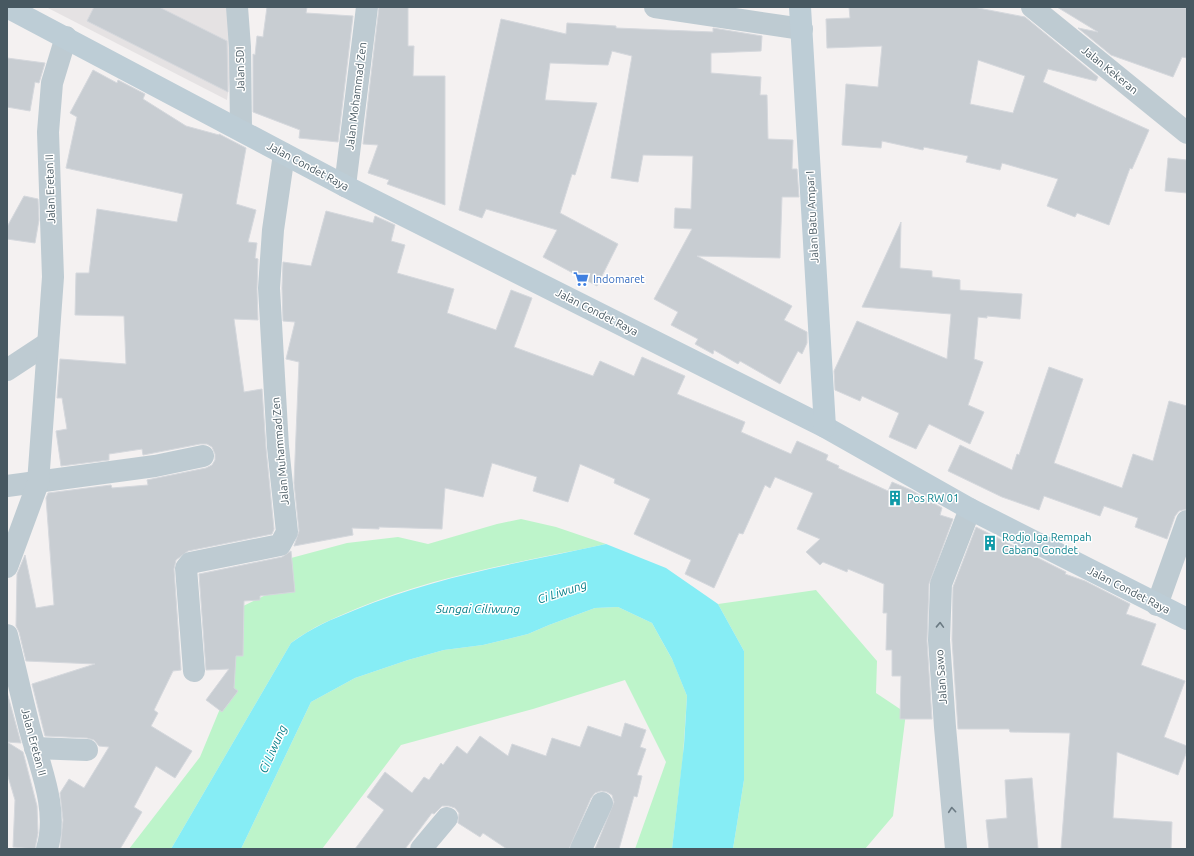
<svg xmlns="http://www.w3.org/2000/svg" width="1194" height="856" font-family="Ubuntu,sans-serif">
<style>
.education{fill:#e5e2e3}
.green{fill:#bdf4ca}
.water{fill:#86edf5}
.building{fill:#c8cdd2;stroke:#d5d8dd;fill-rule:evenodd}
.lines{fill:none;stroke-linecap:round;stroke-linejoin:round}
.street{stroke:#becbd2;stroke-width:22}
.secondary{stroke:#bdcdd6;stroke-width:22}
.oneway{stroke:#6b7a83}
.labels{text-anchor:middle;stroke-width:3;stroke-linejoin:round;paint-order:stroke}
.street-label{font-size:11px;fill:#475861;stroke:#fff}
.shop-label{font-size:11px;fill:#366cbe;stroke:#fff;text-anchor:start}
.culture-label{font-size:11px;fill:#0d838f;stroke:#fff;text-anchor:start}
.water-label{font-size:12px;font-style:italic;fill:#057e88;stroke:#fff}
</style>
<rect width="100%" height="100%" fill="#f4f1f1"/>
<path class="education" d="M46,7H229L232,62L227,100Z"/>
<g class="green">
<path d="M521,519L556,527L606,544C522,562 437,575 358,608C332,619 314,626 291,643L171,849H129L200,757L229,687L233,611L276,590L280,561L347,543L398,537L428,544L497,524Z"/>
<path d="M816,590L877,661L876,693L906,713L893,816L865,849H733L744,780V651L718,604Z"/>
<path d="M618,607L652,623L673,661L687,696L683,756L672,849H635L666,762L625,680L533,709L401,745L322,849H241L311,702L355,678L408,660L444,650L483,645L528,634L549,625L595,608Z"/>
</g>
<path class="water" d="M606,544L666,568L718,604L744,651V780L733,849H672L684,745L687,696L672,659L652,623L618,607L595,608L549,625L528,634L483,645L444,650L408,660L355,678L311,702L241,849H171L291,643C313,627 330,620 355,610C436,576 521,563 606,544Z"/>
<g class="building">
<path d="M94,7H159L227,41L228,92L87,21Z"/>
<path d="M267,7H307L306,13L353,16L338,142L299,138L300,130L253,112V54L255,55L257,36L263,37Z"/>
<path d="M379,7H408V46H414L413,76H445V205L387,184L389,180L368,173L378,145L363,144Z"/>
<path d="M849,7H973L1025,17L1098,77L1096,81L1048,69L1043,82L1149,130L1132,169L1130,168L1109,225L1077,213L1075,217L1047,206L1058,179L1002,163L1000,170L966,162L968,156L924,147L923,150L882,141L881,148L842,145L846,84L878,87L882,46L827,48L826,19L850,18ZM978,60L1025,76L1013,113L970,104Z"/>
<path d="M1057,7L1187,8V58L1182,57L1173,77L1111,55L1078,28L1098,32Z"/>
<path d="M501,19L566,34L567,23L616,26V28L713,32V28L762,36L761,51L711,53V73L761,77L760,95H767L768,139L793,140L792,169H797L799,197H782L780,258L697,256L792,306L784,320L807,332V343L802,354L798,351L780,384L740,361L738,364L714,350L713,354L695,344L698,339L671,325L678,312L654,299L692,229L674,228L675,208L691,209L693,156L643,155L638,182L611,178L632,56L612,51L608,65L550,63L545,100L597,103L575,175L572,174L560,213L618,244L597,286L543,257L557,230L486,209L482,218L459,210Z"/>
<path d="M7,58L45,63L39,83L35,82L30,111L7,107Z"/>
<path d="M93,70L117,83L118,80L145,94L143,99L186,126L219,135V134L246,148L236,204L256,210L248,242L257,243L255,258L258,259L257,289L258,320L234,319L244,392L262,389L266,448L274,529L272,534L188,551L176,560L174,569L181,670L173,671L154,710L158,713L151,726L192,751L175,778L156,766L134,807L142,812L120,849H60L63,820L60,793L69,779L84,788L109,747L99,746L94,740L87,738L45,736L32,684L95,664L26,661L19,632L16,626L17,574L25,555L36,608L54,605L46,498L48,493L111,485L112,488L148,485L147,480L206,468L212,465L215,460V454L212,447L207,444H200L143,455L142,449L109,454V460L61,466L56,431L67,429L62,398H57L60,359L126,364L124,316L75,315L76,273H89L97,209L177,222L183,194L66,168L77,117L70,113Z"/>
<path d="M1168,158L1187,160V193L1165,191Z"/>
<path d="M24,196L38,199L39,220L35,243L7,239V227Z"/>
<path d="M326,211L373,223L375,216L395,225L391,241L405,245L397,273L454,289L447,313L496,330L511,290L532,298L514,347L593,376L600,361L634,376L642,357L685,376L677,394L745,422L741,432L791,454L797,441L828,455L826,460L839,466L838,468L888,491L892,482L911,490L942,508L940,515L953,519L929,584L927,641L932,719H900L901,676H892V650H886L887,613H883L884,584L848,569L847,572L823,562L820,565L806,552L820,539L797,529L813,493L775,477L770,488L765,485L743,534L739,533L714,588L685,574L691,560L634,534L650,499L614,483L615,479L580,464L568,502L533,491L537,477L492,463L483,497L445,488L442,529L379,527V529L352,528L353,535L294,546L299,531L294,483L299,362L286,359L295,322L283,321L282,288L283,262L311,266Z"/>
<path d="M901,222L900,268L932,271V277L960,280V290L1022,294L1020,319L987,316V318L978,317L974,359L983,362L968,405L984,412L970,444L929,424L916,449L889,437L899,413L862,396L860,401L835,390L834,371L857,321L947,359L951,314L862,307Z"/>
<path d="M1049,367L1083,379L1054,463L1122,488L1133,454L1153,461L1169,401L1187,406V509L1179,511L1175,516L1167,539L1135,527L1138,518L1104,506L1100,516L1044,496L1039,510L1002,497L948,471L960,445L1012,470L1017,454L1019,455Z"/>
<path d="M976,527L1066,572L1065,574L1085,581L1130,604L1126,614L1156,624L1141,665L1185,681L1164,737L1187,746V751L1178,775L1117,752L1113,818L1172,822L1171,849H1061L1070,733L1010,732L1009,729H958L952,640L953,587Z"/>
<path d="M291,551L295,592L260,596V600L244,601L243,656H236L234,688L238,691L222,712L206,700L229,669L206,670L199,574L282,557Z"/>
<path d="M7,692L21,743L7,742L23,752L37,806L38,833L35,849L13,847L15,800L7,773Z"/>
<path d="M625,723L646,730L640,747L646,749L637,775L642,776L637,797L634,796L619,849H595L614,802L612,795L607,792L601,791L595,793L591,798L569,849H507L483,833L480,837L458,823L459,813L455,808L449,806H442L434,814L432,813L405,849H355L384,810L367,797L385,772L412,793L424,777L429,780L441,763L443,765L457,746L467,754L480,736L508,756L512,744L546,756L552,738L580,747L588,726L621,737Z"/>
<path d="M1032,778L1038,849H989L986,820L1007,818L1005,780Z"/>
</g>
<g class="lines">
<g class="street">
<path d="M237,7L240,47L241,130"/>
<path d="M655,7L802,29"/>
<path d="M1032,7L1187,133"/>
<path d="M345,186L367,7"/>
<path d="M7,370L48,343"/>
<path d="M7,486L155,466L203,456"/>
<path d="M7,567L38,483L53,277L48,132L52,83L66,37"/>
<path d="M1157,605L1187,521"/>
<path d="M7,635C15,667 22,699 30,730C40,767 59,810 47,849"/>
<path d="M194,671L186,568L190,563L280,545L287,532L278,447L269,288L273,230L284,154"/>
<path d="M35,748L87,750"/>
<path d="M421,849L447,818"/>
<path d="M581,849L602,803"/>
<path d="M956,849L945,727L939,640L941,584L970,509"/>
</g>
<g class="secondary">
<path d="M7,7L345,186L825,427L970,509L1187,619"/>
<path d="M800,7L825,427"/>
</g>
</g>
<defs><path id="oneway-chevron" d="M-2-3.5L2.5 0L-2 3.5" fill="none" stroke-width="1.6" stroke-linecap="round" stroke-linejoin="round"/></defs>
<g class="oneway">
<use href="#oneway-chevron" transform="translate(940 625) rotate(-88)"/>
<use href="#oneway-chevron" transform="translate(952 810) rotate(-95)"/>
</g>
<defs>
<symbol id="supermarket-bare" viewBox="-9 -9 18 18"><path d="M-6-5.5h2.5l.6 2H6L4.5 2H-2.5L-4.4-4H-6ZM-1.5 3.2a1.3 1.3 0 1 0 .1 0ZM3 3.2a1.3 1.3 0 1 0 .1 0Z" fill="#3f7fe0" stroke="#fff" stroke-width="2.5" paint-order="stroke"/></symbol>
<symbol id="building-bare" viewBox="-9 -9 18 18"><path d="M-4-6H4V6H1V3H-1V6H-4ZM-2.5-4.3h1.7v1.8h-1.7ZM.8-4.3h1.7v1.8H.8ZM-2.5-1h1.7V.8h-1.7ZM.8-1h1.7V.8H.8Z" fill="#0f9aa8" stroke="#fff" stroke-width="2.5" paint-order="stroke"/></symbol>
</defs>
<g fill-rule="evenodd">
<use href="#supermarket-bare" x="570" y="268" width="22" height="22"/>
<use href="#building-bare" x="884" y="487" width="22" height="22"/>
<use href="#building-bare" x="979" y="532" width="22" height="22"/>
</g>
<g class="labels">
<g class="street-label">
<text transform="translate(240 69) rotate(-91)" y="4">Jalan SDI</text>
<text transform="translate(1110 70) rotate(39)" y="4">Jalan Kekeran</text>
<text transform="translate(356 96) rotate(-83)" y="4">Jalan Mohammad Zen</text>
<text transform="translate(308 166) rotate(28)" y="4">Jalan Condet Raya</text>
<text transform="translate(50 189) rotate(-92)" y="4">Jalan Eretan II</text>
<text transform="translate(812 217) rotate(-93)" y="4">Jalan Batu Ampar I</text>
<text transform="translate(597 312) rotate(27)" y="4">Jalan Condet Raya</text>
<text transform="translate(280 451) rotate(-95)" y="4">Jalan Muhammad Zen</text>
<text transform="translate(1129 590) rotate(27)" y="4">Jalan Condet Raya</text>
<text transform="translate(941 677) rotate(-94)" y="4">Jalan Sawo</text>
<text transform="translate(34 742) rotate(75)" y="4">Jalan Eretan II</text>
</g>
<g class="shop-label">
<text x="593" y="283">Indomaret</text>
</g>
<g class="culture-label">
<text x="907" y="502">Pos RW 01</text>
<text x="1002" y="541">Rodjo Iga Rempah<tspan x="1002" dy="13">Cabang Condet</tspan></text>
</g>
<g class="water-label">
<text transform="translate(562 592) rotate(-18)" y="4">Ci Liwung</text>
<text x="478" y="613">Sungai Ciliwung</text>
<text transform="translate(273 749) rotate(-66)" y="4">Ci Liwung</text>
</g>
</g>
<rect width="1194" height="856" fill="none" stroke="#475861" stroke-width="16"/>
</svg>
